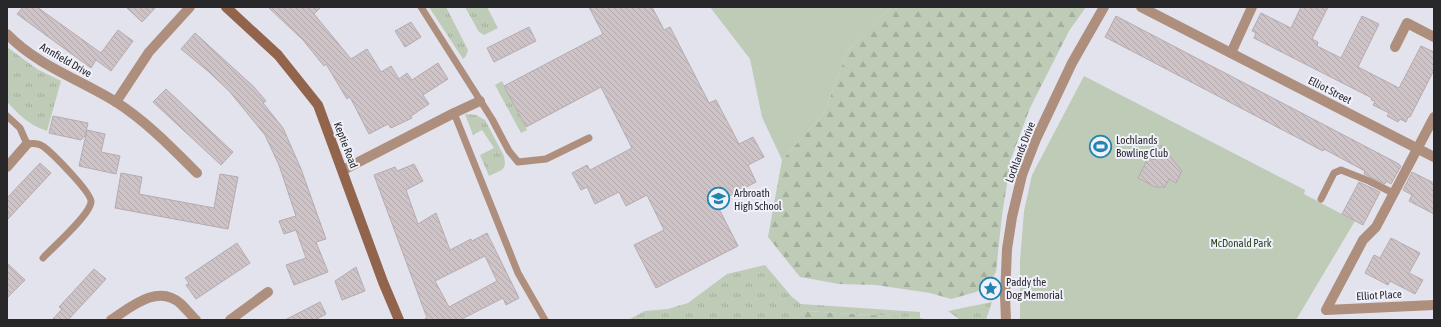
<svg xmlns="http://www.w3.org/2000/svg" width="1441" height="327" font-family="'Asap Condensed',sans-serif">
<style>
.grass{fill:url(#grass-tufts)}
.forest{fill:url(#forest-firs)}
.park{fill:#becbb7}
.building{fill:url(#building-back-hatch);stroke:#b6abaf;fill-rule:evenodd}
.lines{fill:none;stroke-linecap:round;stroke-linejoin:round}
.lane{stroke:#ae8e7d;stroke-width:7}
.street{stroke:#ae8e7d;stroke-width:10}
.secondary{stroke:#92644c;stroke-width:10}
.labels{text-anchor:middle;stroke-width:4;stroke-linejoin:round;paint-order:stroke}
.street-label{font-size:11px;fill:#28282b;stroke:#f0f1fb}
.poi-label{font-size:11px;fill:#28282b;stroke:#f0f1fb;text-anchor:start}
.park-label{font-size:11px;fill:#2b451d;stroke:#f0f1fb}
</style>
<defs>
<pattern id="grass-tufts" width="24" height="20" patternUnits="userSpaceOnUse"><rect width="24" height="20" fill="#becbb7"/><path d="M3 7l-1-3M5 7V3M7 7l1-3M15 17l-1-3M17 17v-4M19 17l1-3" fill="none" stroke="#a3ae9e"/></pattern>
<pattern id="forest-firs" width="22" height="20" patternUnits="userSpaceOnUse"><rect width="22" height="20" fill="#becbb7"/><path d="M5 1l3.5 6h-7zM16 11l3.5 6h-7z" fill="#a3ae9e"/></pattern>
<pattern id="building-back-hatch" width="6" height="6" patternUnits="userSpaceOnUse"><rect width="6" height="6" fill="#cec3c7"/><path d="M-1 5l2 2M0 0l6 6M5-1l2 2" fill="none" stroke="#b1a8ab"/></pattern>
</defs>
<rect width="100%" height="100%" fill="#e3e3ee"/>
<g class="grass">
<path d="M429,7H446L468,50L466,56L463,59Z"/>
<path d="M465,7H487L498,28L484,35L479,32Z"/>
<path d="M7,47L37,69L61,81L47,131C28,125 20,115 7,102Z"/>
<path d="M502,81L527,130L521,133L495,85Z"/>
<path d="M465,114L476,115L485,120L504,156L505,164L504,167L502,170L489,176L480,155L494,148L482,130L473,135Z"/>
<path d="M765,265L792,297L801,304L920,312V318L805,311L792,320H628L645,311L668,309L688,303L727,274Z"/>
<path d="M992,302L986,320H960L948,311Z"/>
</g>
<g class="forest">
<path d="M891,7H1086L1069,31L1030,108L1011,159L1002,215L996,272L988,285L976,292L951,299L930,293L876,285L839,284L800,277L768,237L782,160L824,113L847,52Z"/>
<path d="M805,311L920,318L928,320H792Z"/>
</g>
<g class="park">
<path d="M710,7H891L847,52L824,113L782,160L762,117L750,59Z"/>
<path d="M1084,76L1305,190L1304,194L1355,221L1296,320H1020V261L1024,211L1032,175Z"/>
</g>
<g class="building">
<path d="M23,7H37L101,53L118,30L133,41L111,71L96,60L91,68L17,14Z"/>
<path d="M126,7H156L142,22Z"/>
<path d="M268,7H321L314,14L351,59L367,49L381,72L391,66L399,79L407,73L412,80L438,63L448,79L423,95L429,104L411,116L412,118L391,128L388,124L369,134L350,97L347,99L326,64L324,66L303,40Z"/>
<path d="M589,7H652L664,30L670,27L709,103L716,100L739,144L753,137L764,157L748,165L756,182L716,203L738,246L656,288L634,245L664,230L647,195L626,206L619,192L595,204L587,187L581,190L572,173L587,165L590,170L632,148L601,87L526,127L504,86L603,34Z"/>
<path d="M1301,7H1328L1312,39L1318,42L1317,46L1341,58L1362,16L1379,24L1358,67L1399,88L1421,46L1434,52V70L1410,117H1408L1406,122L1400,119L1398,122L1387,116L1389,113L1373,105L1375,101L1371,100L1372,98L1254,38L1256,33L1252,31L1261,13L1291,28Z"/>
<path d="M1116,16L1399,164V165L1401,166L1391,184L1386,181L1385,184L1364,174L1365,171L1324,149L1323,151L1105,37Z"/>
<path d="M411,22L421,37L405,47L395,31Z"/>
<path d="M529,27L536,41L494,62L487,48Z"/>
<path d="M195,33L254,87L266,101L263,103L283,128L301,169L326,239L316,242L328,272L294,285L286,265L306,258L296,230L284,234L279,221L296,216L279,165L265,135L230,92L209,72L181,49Z"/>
<path d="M166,89L233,152L221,165L153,102Z"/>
<path d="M53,116L88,123L85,136L81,140L49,133Z"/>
<path d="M87,130L105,134L101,152L120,156L116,174L79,166Z"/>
<path d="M1161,145L1182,171L1176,183L1169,179L1165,187H1155L1138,178L1148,158L1154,160Z"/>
<path d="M40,163L51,173L7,220V198Z"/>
<path d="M414,164L423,181L406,190L418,224L436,213L450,250L471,239L472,241L487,233L519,298L506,305L503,298L460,320H423L427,318L374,175L395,167L397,171ZM485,256L497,281L449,307L435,281Z"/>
<path d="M1412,172L1434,183V214L1409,201L1412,195L1403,190Z"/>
<path d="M121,173L142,177L139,194L214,208L220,174L238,177L228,229L115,208Z"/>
<path d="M1359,182L1380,192L1363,225L1342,214Z"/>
<path d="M1391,238L1420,253L1409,273L1423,280L1415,294L1390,281L1388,285L1365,273L1374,255L1380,258Z"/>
<path d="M237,243L250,263L196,299L186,285L189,283L185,278Z"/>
<path d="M7,263L25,280L7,298Z"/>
<path d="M356,267L365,291L342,300L335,281Z"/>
<path d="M94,269L106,279L68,320H52L62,309L59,307Z"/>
<path d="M320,302L326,314L315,320H285Z"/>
</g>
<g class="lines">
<g class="lane">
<path d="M421,7L492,119L509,151L518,162L546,159L589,138"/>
<path d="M454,113L518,273L545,320"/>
<path d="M7,116L20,128L27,144C33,143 39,143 44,147C53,154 92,193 91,202C90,215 53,247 43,258"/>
<path d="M1321,199L1334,173L1341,170L1369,181L1393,193"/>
</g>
<g class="street">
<path d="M1141,7L1434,157"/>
<path d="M7,34C38,66 79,79 116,102C146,121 172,148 197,173"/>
<path d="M1395,47L1407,23L1434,37"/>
<path d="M1231,53L1252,7"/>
<path d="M116,102L149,52L190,7"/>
<path d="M1434,117L1376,227L1363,240L1326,310L1434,305"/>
<path d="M7,167L27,144"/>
<path d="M343,170L454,113L480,101"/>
<path d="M111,320C131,307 158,283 181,304C186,309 191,315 196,320"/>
<path d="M230,320L268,292"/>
<path d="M1006,320L1005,296L1007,249L1012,217L1022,175L1036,139L1072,63L1104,7"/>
</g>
<path class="secondary" d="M226,7L278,55L318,105L383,282L399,320"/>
</g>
<defs>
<symbol id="stadium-ring" viewBox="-11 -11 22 22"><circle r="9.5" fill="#f0f1fb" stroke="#2284af" stroke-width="1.5"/><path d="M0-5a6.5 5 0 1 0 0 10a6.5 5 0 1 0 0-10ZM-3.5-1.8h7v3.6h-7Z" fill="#2284af"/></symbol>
<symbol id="school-ring" viewBox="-11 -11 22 22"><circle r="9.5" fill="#f0f1fb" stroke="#2284af" stroke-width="1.5"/><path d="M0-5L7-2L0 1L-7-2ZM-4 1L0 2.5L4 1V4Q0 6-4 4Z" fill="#2284af"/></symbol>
<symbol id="sight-ring" viewBox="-11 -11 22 22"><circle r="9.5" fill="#f0f1fb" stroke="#2284af" stroke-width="1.5"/><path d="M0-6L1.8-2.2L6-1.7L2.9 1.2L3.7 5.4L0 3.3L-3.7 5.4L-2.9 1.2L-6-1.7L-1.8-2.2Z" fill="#2284af"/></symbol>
</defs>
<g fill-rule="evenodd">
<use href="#stadium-ring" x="1088" y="134" width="25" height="25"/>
<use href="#school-ring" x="706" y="186" width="25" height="25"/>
<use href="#sight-ring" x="978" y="276" width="25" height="25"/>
</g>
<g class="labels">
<g class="street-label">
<text transform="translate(66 60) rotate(30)" y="4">Annfield Drive</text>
<text transform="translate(1330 90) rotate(27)" y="4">Elliot Street</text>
<text transform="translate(346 145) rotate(69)" y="4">Keptie Road</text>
<text transform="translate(1020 152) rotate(-69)" y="4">Lochlands Drive</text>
<text transform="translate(1379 295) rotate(-3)" y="4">Elliot Place</text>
</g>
<g class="poi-label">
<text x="1116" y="144">Lochlands<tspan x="1116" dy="13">Bowling Club</tspan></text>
<text x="734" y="197">Arbroath<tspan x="734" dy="13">High School</tspan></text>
<text x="1006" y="286">Paddy the<tspan x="1006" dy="13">Dog Memorial</tspan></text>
</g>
<g class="park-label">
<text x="1241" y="247">McDonald Park</text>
</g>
</g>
<rect width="1441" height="327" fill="none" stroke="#28282b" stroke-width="16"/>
</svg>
